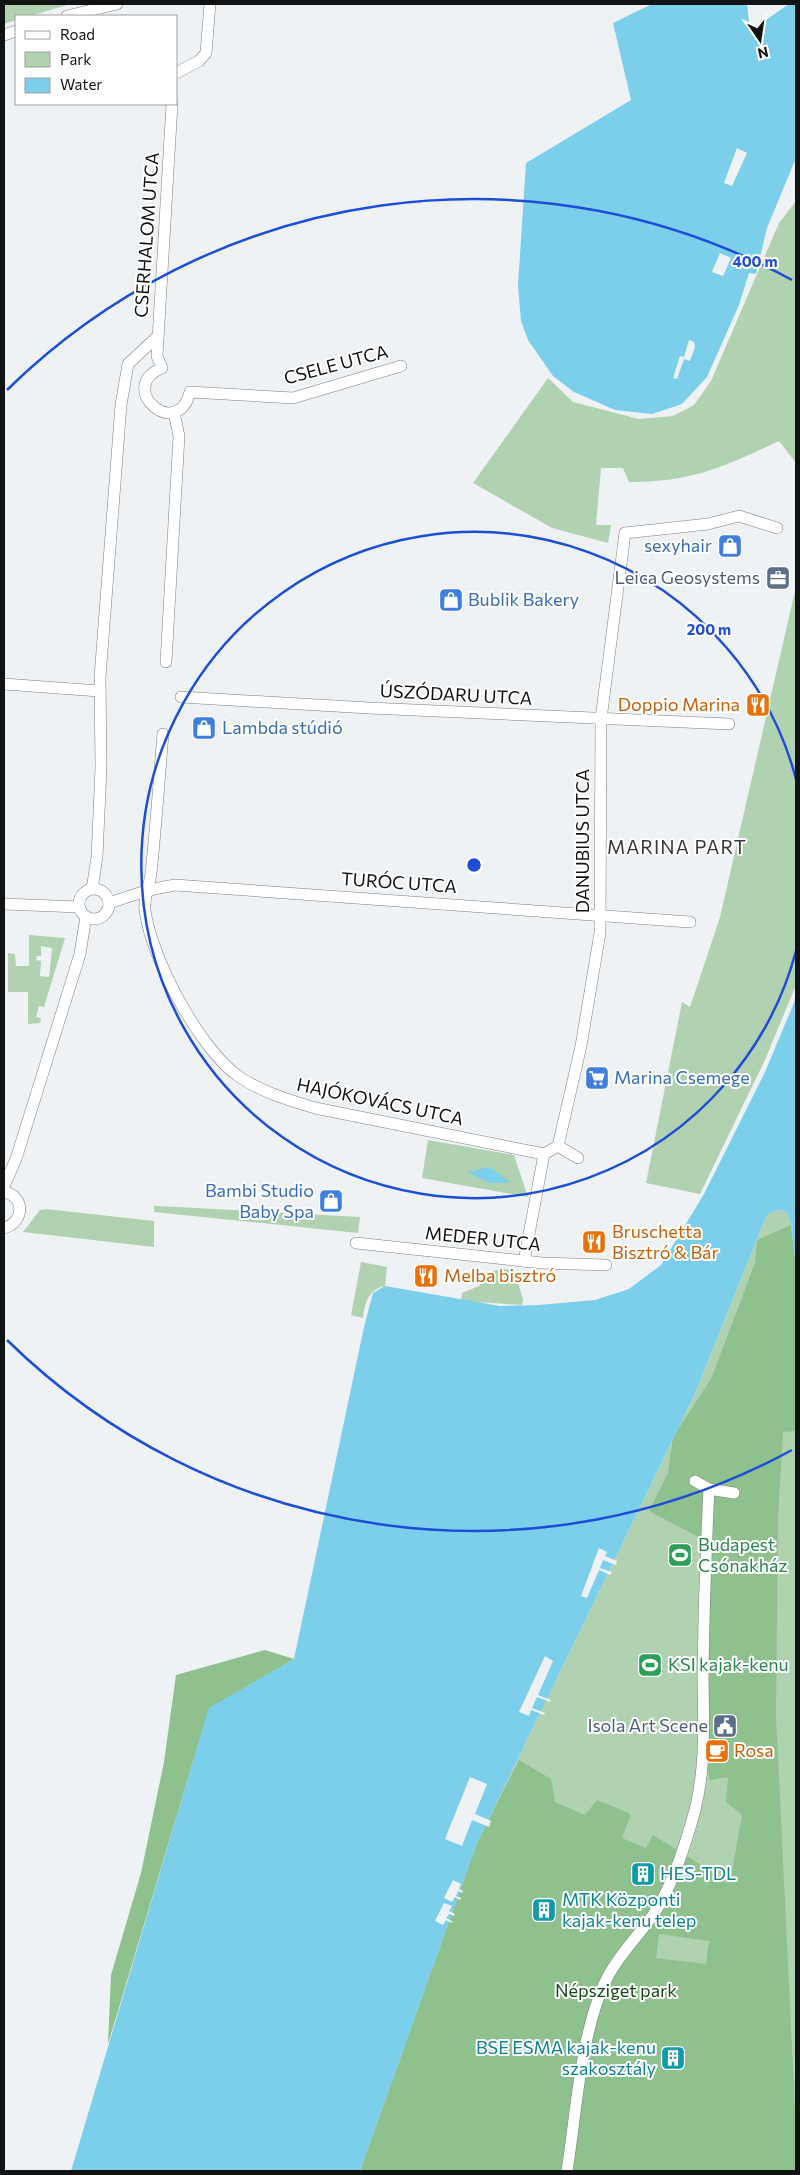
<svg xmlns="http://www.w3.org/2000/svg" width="800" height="2175" font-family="Commissioner,sans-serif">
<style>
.green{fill:#b1d2b0;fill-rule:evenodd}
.forest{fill:#8ec18e;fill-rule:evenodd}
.water{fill:#7bcfeb}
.pier{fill:#eff2f4}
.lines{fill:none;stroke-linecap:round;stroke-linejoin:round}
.minor-casing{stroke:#7d7f81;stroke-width:12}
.minor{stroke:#fff;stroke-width:11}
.ring{fill:none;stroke:#1d4ed8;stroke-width:2.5}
.labels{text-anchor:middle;stroke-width:4;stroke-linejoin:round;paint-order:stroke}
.street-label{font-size:18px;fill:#111213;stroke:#fff}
.shop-label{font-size:18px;fill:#366cbe;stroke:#fff;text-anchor:start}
.service-label{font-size:18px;fill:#4e5e75;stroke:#fff;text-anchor:end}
.food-label{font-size:18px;fill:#c56008;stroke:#fff;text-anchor:start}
.leisure-label{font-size:18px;fill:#27864d;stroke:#fff;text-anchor:start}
.culture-label{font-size:18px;fill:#0d838f;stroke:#fff;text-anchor:start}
.park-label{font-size:18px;fill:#144918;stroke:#fff}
.neighbourhood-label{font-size:19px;letter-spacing:1px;fill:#36383a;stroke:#fff}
.centre{fill:#1d4ed8;stroke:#fff;stroke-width:2.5}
.ring-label{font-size:15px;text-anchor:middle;font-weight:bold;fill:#1d4ed8;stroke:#fff;stroke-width:4;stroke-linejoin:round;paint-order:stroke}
</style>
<rect width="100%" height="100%" fill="#eff2f4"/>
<g class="green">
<path d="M4,4H70L30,16H16V20L4,24Z"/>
<path d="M796,201V463L779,441C726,466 690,483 629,482L623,468H601L596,525H611L608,543L552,528L473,483L548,378L573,402L639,419L673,416L694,405L711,381L779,223Z"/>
<path d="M795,591L796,985L765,1060L700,1194L646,1183L682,1002L690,1007L720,917Z"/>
<path d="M29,935L65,938L44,1007L39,1006L36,1017L41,1018L40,1023L28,1024V992H8V953L15,954L16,966H29ZM41,946L52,948L49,977L40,976L41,961L36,960L37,956H41Z"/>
<path d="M428,1140L514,1155L528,1197L422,1178Z"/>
<path d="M154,1206L177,1207L360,1217L358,1233L154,1212Z"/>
<path d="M46,1209L154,1221V1247L23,1232L40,1210Z"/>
<path d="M780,1210L787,1213L791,1225L796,1265V2171H360L477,1843L694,1396L765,1219L771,1212Z"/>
<path d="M361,1262L387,1267L385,1286C368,1290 365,1302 363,1318L351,1315Z"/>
<path d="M501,1269L514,1270L523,1299L522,1305L461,1301L462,1293L479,1286L489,1272Z"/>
</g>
<g class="forest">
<path d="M791,1225L796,1265V1431L783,1432L778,1517L776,1714L795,2110V2171H360L477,1843L519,1760L551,1779L555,1802L585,1815L597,1800L631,1814L622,1838L646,1848L653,1835L730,1883L742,1815L726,1802L728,1777L710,1780L704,1752L706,1541L649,1511L668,1473L673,1437L711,1379L755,1263L757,1240ZM659,1934L709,1941L706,1964L656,1958Z"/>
<path d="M265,1650L294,1659L209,1709L108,2044L111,1975L141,1873L164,1762L176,1675Z"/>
</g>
<g class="water">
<path d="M652,4H747L750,31L789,4H796V158L767,228L756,274L749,273L739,305L707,377L682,404L652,414L615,410L574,392L553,376L528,340L521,321L518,285L526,163L631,100L613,23Z"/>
<path d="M796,998V1265L791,1225L787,1213L780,1210L771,1212L765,1219L694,1396L477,1843L360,2171H71L209,1708L294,1659L364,1327L373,1293L385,1286L500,1306L539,1305L595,1300L629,1289L661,1265L704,1194L765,1072Z"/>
<path d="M490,1167L511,1183H490L467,1172Z"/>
</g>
<g class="pier">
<path d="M737,148L747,153L732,186L724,183Z"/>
<path d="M720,253L731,258L723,276L712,272Z"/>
<path d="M689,340L694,342L695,347L690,361L684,359L677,379L673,378L680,356L684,357Z"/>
<path d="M599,1548L607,1552L605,1556L617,1561L616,1565L603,1560L600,1568L612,1572L610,1575L599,1570L587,1598L581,1596Z"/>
<path d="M545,1656L553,1661L538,1695L551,1700L550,1702L537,1697L532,1708L545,1713L544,1715L531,1710L529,1716L519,1712Z"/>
<path d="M470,1777L487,1784L475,1814L491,1821L489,1827L472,1820L462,1846L445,1839Z"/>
<path d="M453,1880L461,1884L459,1889L463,1891L462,1893L458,1891L456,1896L461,1898L460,1900L455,1897L452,1902L444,1898Z"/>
<path d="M444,1903L452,1906L449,1911L455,1914L454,1916L449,1914L446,1918L452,1921V1923L446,1920L443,1925L435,1921Z"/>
</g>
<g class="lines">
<defs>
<g id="minor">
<path d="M67,16L117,4"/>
<path d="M4,35L16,31"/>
<path d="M176,73L199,61L206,53L210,4"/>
<path d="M172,104L157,356L162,368C115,387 177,443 190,392L293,398L401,366"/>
<path d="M166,662L179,436L174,412"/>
<path d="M4,684L99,691"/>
<path d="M181,697L369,708L729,724"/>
<path d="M163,734C159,780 156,827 151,873C150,885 143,899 145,910C151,958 199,1048 238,1076C261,1092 289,1100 315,1108L544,1154L558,1146L578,1158"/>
<path d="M92,889L97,857L101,768L100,677L121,405L128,364L158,336"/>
<circle cx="94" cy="904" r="15"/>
<path d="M109,903L149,890L175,885L690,922"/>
<path d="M4,904L79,907"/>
<path d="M558,1146L581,1046L600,933L601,719L625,533L708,524L739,516L777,528"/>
<path d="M4,1186L16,1159L80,954L86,916"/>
<path d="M4,1192C26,1196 24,1223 4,1228"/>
<path d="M356,1243L542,1263L606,1265"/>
<path d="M524,1261L544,1154"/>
<path d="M695,1481L709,1489"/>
<path d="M567,2171C576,2114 580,2042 602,1989C613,1961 636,1939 653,1915C673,1886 686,1843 695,1810C707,1762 703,1715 703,1667C704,1607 706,1548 709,1489L734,1493"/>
</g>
</defs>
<use href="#minor" class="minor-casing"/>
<use href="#minor" class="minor"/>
</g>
<g class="ring">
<path d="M796 951A333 333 0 1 1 796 779"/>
<path d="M792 1450A666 666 0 0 1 7 1340M7 390A666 666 0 0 1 792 280"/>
</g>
<defs>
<symbol id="shop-square" viewBox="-11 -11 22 22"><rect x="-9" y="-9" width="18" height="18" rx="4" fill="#3f7fe0" stroke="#fff"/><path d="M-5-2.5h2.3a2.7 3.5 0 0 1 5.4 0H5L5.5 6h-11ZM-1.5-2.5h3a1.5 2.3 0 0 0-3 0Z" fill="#fff"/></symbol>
<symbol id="office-square" viewBox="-11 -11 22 22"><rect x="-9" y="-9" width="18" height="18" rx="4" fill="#5c6f8a" stroke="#fff"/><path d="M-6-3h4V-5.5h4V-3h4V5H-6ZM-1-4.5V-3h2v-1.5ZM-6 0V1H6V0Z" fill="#fff"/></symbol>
<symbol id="restaurant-square" viewBox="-11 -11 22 22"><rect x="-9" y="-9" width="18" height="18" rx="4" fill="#e8710a" stroke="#fff"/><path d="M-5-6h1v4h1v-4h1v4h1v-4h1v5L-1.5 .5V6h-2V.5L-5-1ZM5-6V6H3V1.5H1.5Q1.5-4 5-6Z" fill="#fff"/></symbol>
<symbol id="supermarket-square" viewBox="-11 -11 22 22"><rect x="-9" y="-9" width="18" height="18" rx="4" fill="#3f7fe0" stroke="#fff"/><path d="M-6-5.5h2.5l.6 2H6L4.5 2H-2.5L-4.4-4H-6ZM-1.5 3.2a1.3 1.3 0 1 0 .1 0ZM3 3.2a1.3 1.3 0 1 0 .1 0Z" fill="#fff"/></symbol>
<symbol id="stadium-square" viewBox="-11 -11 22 22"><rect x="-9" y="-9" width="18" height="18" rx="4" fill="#2e9e5b" stroke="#fff"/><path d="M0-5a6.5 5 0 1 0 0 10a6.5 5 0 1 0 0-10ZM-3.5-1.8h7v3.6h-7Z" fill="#fff"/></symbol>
<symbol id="civic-square" viewBox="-11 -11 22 22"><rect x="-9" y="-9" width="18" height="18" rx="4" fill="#5c6f8a" stroke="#fff"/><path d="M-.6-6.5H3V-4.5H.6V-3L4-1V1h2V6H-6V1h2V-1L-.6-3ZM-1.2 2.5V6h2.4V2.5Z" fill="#fff"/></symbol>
<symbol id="cafe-square" viewBox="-11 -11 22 22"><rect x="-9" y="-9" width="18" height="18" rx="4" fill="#e8710a" stroke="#fff"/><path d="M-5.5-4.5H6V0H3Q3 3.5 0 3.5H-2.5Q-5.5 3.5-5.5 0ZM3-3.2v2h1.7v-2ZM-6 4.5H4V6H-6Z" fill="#fff"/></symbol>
<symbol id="building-square" viewBox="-11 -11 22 22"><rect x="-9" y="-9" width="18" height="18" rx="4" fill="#0f9aa8" stroke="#fff"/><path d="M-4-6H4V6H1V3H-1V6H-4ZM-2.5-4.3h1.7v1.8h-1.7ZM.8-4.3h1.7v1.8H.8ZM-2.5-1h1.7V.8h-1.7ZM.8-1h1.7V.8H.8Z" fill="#fff"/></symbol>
</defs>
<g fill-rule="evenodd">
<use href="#shop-square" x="716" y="532" width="28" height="28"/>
<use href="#office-square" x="764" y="564" width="28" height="28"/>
<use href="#shop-square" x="437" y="586" width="28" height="28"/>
<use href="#restaurant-square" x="744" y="691" width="28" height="28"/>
<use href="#shop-square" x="190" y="714" width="28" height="28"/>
<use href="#supermarket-square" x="583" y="1064" width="28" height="28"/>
<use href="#shop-square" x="317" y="1187" width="28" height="28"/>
<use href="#restaurant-square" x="580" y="1228" width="28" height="28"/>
<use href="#restaurant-square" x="412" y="1262" width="28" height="28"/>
<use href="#stadium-square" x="666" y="1541" width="28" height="28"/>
<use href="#stadium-square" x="636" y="1651" width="28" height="28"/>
<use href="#civic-square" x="711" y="1712" width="28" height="28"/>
<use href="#cafe-square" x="703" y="1737" width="28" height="28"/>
<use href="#building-square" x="629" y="1860" width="28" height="28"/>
<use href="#building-square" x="530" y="1896" width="28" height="28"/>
<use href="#building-square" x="659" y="2044" width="28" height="28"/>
</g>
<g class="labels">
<g class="street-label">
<text transform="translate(147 235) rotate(-86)" y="6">CSERHALOM UTCA</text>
<text transform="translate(336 365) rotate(-15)" y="6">CSELE UTCA</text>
<text transform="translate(456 695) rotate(3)" y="6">ÚSZÓDARU UTCA</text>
<text transform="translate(583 841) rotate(-90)" y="6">DANUBIUS UTCA</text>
<text transform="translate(399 883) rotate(4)" y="6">TURÓC UTCA</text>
<text transform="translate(380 1102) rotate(12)" y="6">HAJÓKOVÁCS UTCA</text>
<text transform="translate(483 1239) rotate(6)" y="6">MEDER UTCA</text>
</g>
<g class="shop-label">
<text x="712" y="552" text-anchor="end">sexyhair</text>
<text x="468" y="606">Bublik Bakery</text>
<text x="222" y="734">Lambda stúdió</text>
<text x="614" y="1084">Marina Csemege</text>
<text x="314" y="1197" text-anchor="end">Bambi Studio<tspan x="314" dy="21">Baby Spa</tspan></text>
</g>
<g class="service-label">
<text x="760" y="584">Leica Geosystems</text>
<text x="708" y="1732">Isola Art Scene</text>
</g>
<g class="food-label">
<text x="740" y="711" text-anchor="end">Doppio Marina</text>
<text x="612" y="1238">Bruschetta<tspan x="612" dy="21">Bisztró &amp; Bár</tspan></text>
<text x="444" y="1282">Melba bisztró</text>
<text x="734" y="1757">Rosa</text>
</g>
<g class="leisure-label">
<text x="698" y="1551">Budapest<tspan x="698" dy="21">Csónakház</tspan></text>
<text x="668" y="1671">KSI kajak-kenu</text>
</g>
<g class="culture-label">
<text x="660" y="1880">HES-TDL</text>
<text x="562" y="1906">MTK Központi<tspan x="562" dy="21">kajak-kenu telep</tspan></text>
<text x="656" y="2054" text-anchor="end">BSE ESMA kajak-kenu<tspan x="656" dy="21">szakosztály</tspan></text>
</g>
<g class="park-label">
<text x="616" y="1997">Népsziget park</text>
</g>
<g class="neighbourhood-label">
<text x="677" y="854">MARINA PART</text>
</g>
</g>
<circle cx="474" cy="865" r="8" class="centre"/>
<g class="ring-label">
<text x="755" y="267">400 m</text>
<text x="709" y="635">200 m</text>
</g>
<rect width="800" height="2175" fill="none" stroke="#111213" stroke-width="10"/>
<rect x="15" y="15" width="162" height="90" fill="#ffffff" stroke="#a0a0a1"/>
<rect x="25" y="31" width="25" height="8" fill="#ffffff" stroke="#a0a0a1"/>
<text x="60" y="40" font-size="15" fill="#111213">Road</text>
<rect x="25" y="52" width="25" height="15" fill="#b1d2b0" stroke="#a0a0a1"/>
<text x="60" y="65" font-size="15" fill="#111213">Park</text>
<rect x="25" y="78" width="25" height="15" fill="#7bcfeb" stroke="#a0a0a1"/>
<text x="60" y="90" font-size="15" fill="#111213">Water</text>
<g transform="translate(760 40) rotate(167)" stroke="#ffffff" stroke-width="4" paint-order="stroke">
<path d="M0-4L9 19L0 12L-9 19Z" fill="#111213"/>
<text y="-8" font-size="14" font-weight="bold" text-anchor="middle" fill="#111213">N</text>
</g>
</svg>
